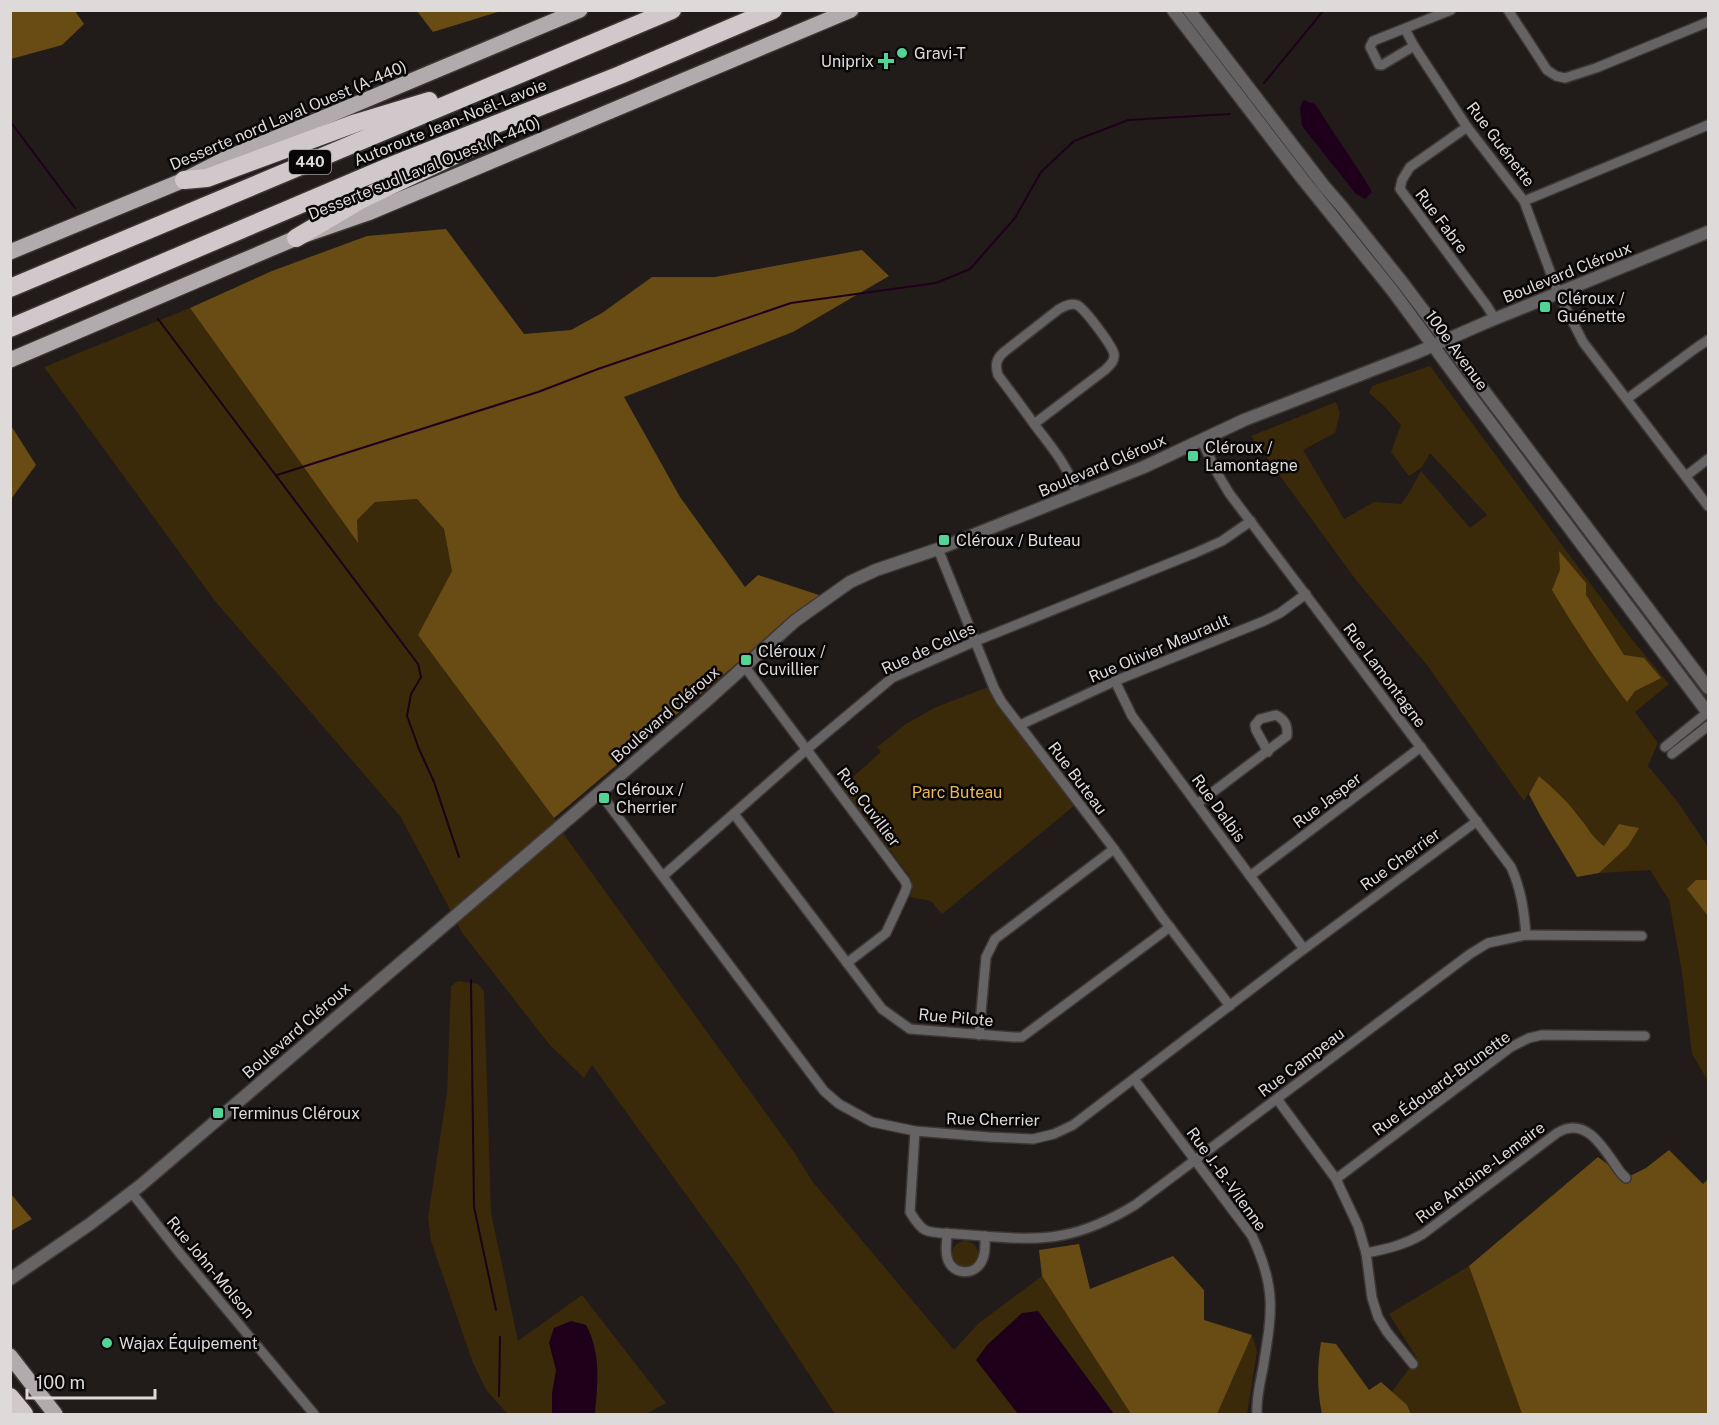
<svg xmlns="http://www.w3.org/2000/svg" width="1719" height="1425" font-family="'Public Sans',sans-serif">
<style>
.green{fill:#3b2a09}
.forest{fill:#694c14}
.water{fill:#1e001a}
.lines{fill:none;stroke-linecap:round;stroke-linejoin:round}
.stream{stroke:#1e001a;stroke-width:2}
.minor-casing{stroke:#3c3635;stroke-width:12}
.tertiary-casing{stroke:#3c3635;stroke-width:15}
.primary-casing{stroke:#3c3635;stroke-width:18}
.motorway-casing{stroke:#3c3635;stroke-width:21}
.minor{stroke:#666364;stroke-width:9}
.tertiary{stroke:#666364;stroke-width:12}
.primary{stroke:#b2abad;stroke-width:15}
.motorway{stroke:#d0c8ca;stroke-width:18}
.poi-dot{fill:#54d396;stroke:#080606;stroke-width:2}
.labels{text-anchor:middle;stroke-width:5;stroke-linejoin:round;paint-order:stroke}
.shield{fill:#080606;stroke:#9e9a9a;stroke-width:1.5}
.shield-label{font-size:15px;font-weight:bold;fill:#dfdada}
.poi-label{font-size:16px;fill:#dfdada;stroke:#080606;text-anchor:start}
.street-label{font-size:16px;fill:#dfdada;stroke:#080606}
.park-label{font-size:16px;fill:#eeb856;stroke:#080606}
</style>
<rect width="100%" height="100%" fill="#211b1a"/>
<g class="green">
<path d="M190,308L357,542V520L375,502L417,499L444,529L452,571L418,635L554,818L565,836L794,1152L812,1181L954,1350L979,1323L1042,1276L1131,1414H835L738,1266L592,1065L584,1078L549,1044L463,934L400,816L215,601L44,367Z"/>
<path d="M1430,366L1629,636L1669,684L1635,712L1658,743L1648,766L1677,801L1708,847V1081L1692,1054L1682,972L1669,900L1650,870L1599,873L1639,828L1619,824L1604,846L1591,836L1581,819L1539,776L1524,801L1427,665L1356,580L1251,436L1336,402L1340,413L1335,433L1303,450L1344,519L1374,502L1401,504L1409,493L1421,471L1470,528L1487,515L1430,453L1422,467L1409,476L1391,452L1401,425L1382,404L1369,393L1372,386Z"/>
<path d="M1481,401L1508,429L1708,697L1705,700Z"/>
<path d="M988,687L1074,806L942,914L931,901L910,897L913,888L908,874L842,787L881,752L877,747L906,724L934,708Z"/>
<path d="M458,981L478,984L484,991L491,1213L518,1341L582,1295L666,1403L646,1414H508L487,1391L473,1363L431,1241L428,1217L447,1093L451,986Z"/>
<circle cx="965" cy="1254" r="13"/>
<path d="M1469,1266L1522,1414H1411L1407,1405L1392,1392L1417,1358L1389,1314Z"/>
<path d="M1252,1335L1257,1351L1247,1414H1217Z"/>
</g>
<g class="forest">
<path d="M11,10L75,11L84,24L62,45L11,59Z"/>
<path d="M417,11H501L433,32Z"/>
<path d="M446,229L524,334L571,330L602,313L652,277H715L862,250L889,276L793,332L624,397L680,497L745,587L758,575L822,596L800,610L554,818L418,635L452,571L444,529L417,499L375,502L357,520L358,543L190,308L272,271L367,236Z"/>
<path d="M10,424L36,465L11,499H10Z"/>
<path d="M1559,551L1586,583V595L1624,655L1644,658L1661,678L1635,691L1627,702C1600,666 1575,629 1552,590L1560,570Z"/>
<path d="M1539,776C1554,789 1568,802 1579,817C1590,830 1590,835 1604,846L1619,824L1639,828L1628,846L1599,873L1577,877C1561,849 1543,823 1529,794Z"/>
<path d="M1696,880H1708V916L1687,889Z"/>
<path d="M1669,1150L1703,1184L1708,1179V1414H1522L1469,1266L1598,1157L1626,1178L1646,1168Z"/>
<path d="M10,1193L32,1219L11,1231H10Z"/>
<path d="M1079,1244L1090,1289L1173,1256L1204,1290V1320L1252,1335L1217,1414H1131L1042,1276L1039,1250Z"/>
<path d="M1321,1342L1336,1344L1369,1390L1381,1382L1407,1405L1411,1414H1322C1317,1390 1317,1367 1321,1342Z"/>
</g>
<g class="water">
<path d="M1303,100L1315,104L1365,180L1372,192L1365,199L1356,194L1302,126L1300,108Z"/>
<path d="M1038,1311L1114,1414H1018L976,1360L987,1345L1022,1313Z"/>
<path d="M571,1321L586,1325C601,1352 598,1384 595,1413L552,1414V1393L556,1370L549,1343L554,1328Z"/>
</g>
<g class="lines">
<g class="stream">
<path d="M1264,83L1324,10"/>
<path d="M10,121L75,208"/>
<path d="M158,319L418,664L421,677L411,694L407,716L419,749L434,782L459,857"/>
<path d="M277,475L538,392L598,369L791,303L936,283L970,269L1015,218L1041,172L1074,141L1128,120L1230,114"/>
<path d="M471,980L474,1207L496,1310"/>
<path d="M499,1396L500,1337"/>
</g>
<defs>
<g id="minor">
<path d="M1508,10L1547,70L1556,76L1565,78L1596,68L1708,22"/>
<path d="M1405,29L1414,46L1467,127L1524,201L1558,293L1583,342L1708,506"/>
<path d="M1414,46L1382,65H1379L1370,47L1373,41L1451,10"/>
<path d="M1467,127L1410,167L1402,180L1400,189L1487,306L1495,319"/>
<path d="M1524,201L1708,125"/>
<path d="M1627,399L1696,348L1708,340"/>
<path d="M1034,424L1105,370C1110,365 1115,361 1114,354C1112,345 1084,308 1077,305C1070,303 1065,306 1059,309L1004,352C996,359 995,365 998,375C1010,391 1022,407 1034,424C1052,448 1068,465 1077,495"/>
<path d="M1202,441L1216,471L1229,493L1511,867C1521,889 1524,910 1526,935"/>
<path d="M1686,476L1708,459"/>
<path d="M938,549L994,688L1001,701L1114,849L1162,917L1230,1006"/>
<path d="M745,667L905,881L907,886L905,892L886,933L847,963"/>
<path d="M1115,681L1132,716L1304,949"/>
<path d="M1020,725L1115,681L1264,621L1280,613L1306,594"/>
<path d="M1665,747L1708,712"/>
<path d="M1672,754L1708,726"/>
<path d="M600,793L824,1091L839,1104L872,1122L915,1131L989,1137L1033,1139L1054,1134L1073,1125L1296,955L1477,821"/>
<path d="M1197,804L1287,736C1288,725 1285,720 1276,715L1260,719L1255,725L1256,730L1268,752"/>
<path d="M734,814L882,1009L910,1029L1013,1037H1022L1170,927"/>
<path d="M663,876L806,750L892,678L976,641L1195,553L1222,541L1251,521"/>
<path d="M1250,876L1421,747"/>
<path d="M979,1035L986,957L995,939L1114,849"/>
<path d="M1134,1079L1252,1236C1277,1289 1272,1313 1263,1368C1260,1383 1256,1399 1257,1414"/>
<path d="M1277,1099L1336,1179L1358,1226L1366,1253L1372,1298L1378,1317L1387,1332L1413,1364"/>
<path d="M915,1131L910,1212C914,1218 918,1226 925,1230C933,1234 947,1233 957,1234C991,1236 1028,1242 1063,1235C1089,1230 1112,1219 1135,1205L1470,954L1488,943L1526,935L1642,936"/>
<path d="M1336,1179L1511,1047L1529,1038L1542,1035L1645,1036"/>
<path d="M132,1193L177,1250L314,1414"/>
<path d="M947,1233C947,1241 945,1250 947,1257C950,1273 971,1277 980,1264C986,1256 985,1245 985,1236"/>
<path d="M1366,1253C1387,1249 1404,1245 1423,1234L1557,1133C1588,1114 1606,1153 1621,1173L1626,1178"/>
</g>
<g id="tertiary">
<path d="M1173,10L1301,177L1392,290L1457,378L1708,713"/>
<path d="M1189,10L1324,186L1343,208L1402,282L1708,688"/>
<path d="M10,1279L90,1224L141,1185L704,703L795,621L850,582L876,570L938,549L1144,467L1244,420L1416,353L1487,322L1708,232"/>
</g>
<g id="primary">
<path d="M10,252L184,180L225,159L580,10"/>
<path d="M10,360L296,238L368,213L851,10"/>
<path d="M10,1356L55,1414"/>
</g>
<g id="motorway">
<path d="M184,180L207,178L356,123L429,101"/>
<path d="M296,238L362,199L486,140"/>
<path d="M10,288L672,10"/>
<path d="M10,328L388,167L620,75L773,10"/>
<path d="M10,1397L24,1414"/>
</g>
</defs>
<use href="#minor" class="minor-casing"/>
<use href="#tertiary" class="tertiary-casing"/>
<use href="#primary" class="primary-casing"/>
<use href="#motorway" class="motorway-casing"/>
<use href="#minor" class="minor"/>
<use href="#tertiary" class="tertiary"/>
<use href="#primary" class="primary"/>
<use href="#motorway" class="motorway"/>
</g>
<g class="poi-dot">
<circle cx="902" cy="53" r="6"/>
<path d="M883 52h6v6h6v6h-6v6h-6v-6h-6v-6h6z"/>
<rect x="1539" y="301" width="12" height="12" rx="3"/>
<rect x="1187" y="450" width="12" height="12" rx="3"/>
<rect x="938" y="534" width="12" height="12" rx="3"/>
<rect x="740" y="654" width="12" height="12" rx="3"/>
<rect x="598" y="792" width="12" height="12" rx="3"/>
<rect x="212" y="1107" width="12" height="12" rx="3"/>
<circle cx="107" cy="1343" r="6"/>
</g>
<g class="labels">
<rect class="shield" x="289" y="150" width="42" height="24" rx="4.5"/>
<g class="shield-label">
<text x="310" y="167">440</text>
</g>
<g class="poi-label">
<text x="914" y="59">Gravi-T</text>
<text x="874" y="67" text-anchor="end">Uniprix</text>
<text x="1557" y="304">Cléroux /<tspan x="1557" dy="18">Guénette</tspan></text>
<text x="1205" y="453">Cléroux /<tspan x="1205" dy="18">Lamontagne</tspan></text>
<text x="956" y="546">Cléroux / Buteau</text>
<text x="758" y="657">Cléroux /<tspan x="758" dy="18">Cuvillier</tspan></text>
<text x="616" y="795">Cléroux /<tspan x="616" dy="18">Cherrier</tspan></text>
<text x="230" y="1119">Terminus Cléroux</text>
<text x="119" y="1349">Wajax Équipement</text>
</g>
<g class="street-label">
<text transform="translate(288 115) rotate(-23)" y="6">Desserte nord Laval Ouest (A-440)</text>
<text transform="translate(450 122) rotate(-22)" y="6">Autoroute Jean-Noël-Lavoie</text>
<text transform="translate(1501 144) rotate(53)" y="6">Rue Guénette</text>
<text transform="translate(424 168) rotate(-22)" y="6">Desserte sud Laval Ouest (A-440)</text>
<text transform="translate(1442 221) rotate(53)" y="6">Rue Fabre</text>
<text transform="translate(1567 272) rotate(-22)" y="6">Boulevard Cléroux</text>
<text transform="translate(1457 350) rotate(54)" y="6">100e Avenue</text>
<text transform="translate(1102 465) rotate(-23)" y="6">Boulevard Cléroux</text>
<text transform="translate(928 648) rotate(-25)" y="6">Rue de Celles</text>
<text transform="translate(1159 648) rotate(-23)" y="6">Rue Olivier Maurault</text>
<text transform="translate(1385 675) rotate(53)" y="6">Rue Lamontagne</text>
<text transform="translate(665 714) rotate(-41)" y="6">Boulevard Cléroux</text>
<text transform="translate(1078 778) rotate(53)" y="6">Rue Buteau</text>
<text transform="translate(1327 800) rotate(-37)" y="6">Rue Jasper</text>
<text transform="translate(869 807) rotate(53)" y="6">Rue Cuvillier</text>
<text transform="translate(1219 808) rotate(54)" y="6">Rue Dalbis</text>
<text transform="translate(1400 859) rotate(-36)" y="6">Rue Cherrier</text>
<text transform="translate(956 1017) rotate(5)" y="6">Rue Pilote</text>
<text transform="translate(296 1030) rotate(-41)" y="6">Boulevard Cléroux</text>
<text transform="translate(1301 1062) rotate(-37)" y="6">Rue Campeau</text>
<text transform="translate(1441 1083) rotate(-36)" y="6">Rue Édouard-Brunette</text>
<text transform="translate(993 1119) rotate(1)" y="6">Rue Cherrier</text>
<text transform="translate(1480 1172) rotate(-37)" y="6">Rue Antoine-Lemaire</text>
<text transform="translate(1227 1179) rotate(54)" y="6">Rue J.-B.-Vilenne</text>
<text transform="translate(211 1267) rotate(50)" y="6">Rue John-Molson</text>
</g>
<g class="park-label">
<text x="957" y="798">Parc Buteau</text>
</g>
</g>
<rect width="1719" height="1425" fill="none" stroke="#dfdada" stroke-width="24"/>
<path d="M27 1389v9h128v-9" fill="none" stroke="#dfdada" stroke-width="3"/>
<text x="36" y="1389" font-size="18" fill="#dfdada" stroke="#080606" stroke-width="4.5" paint-order="stroke">100 m</text>
</svg>
